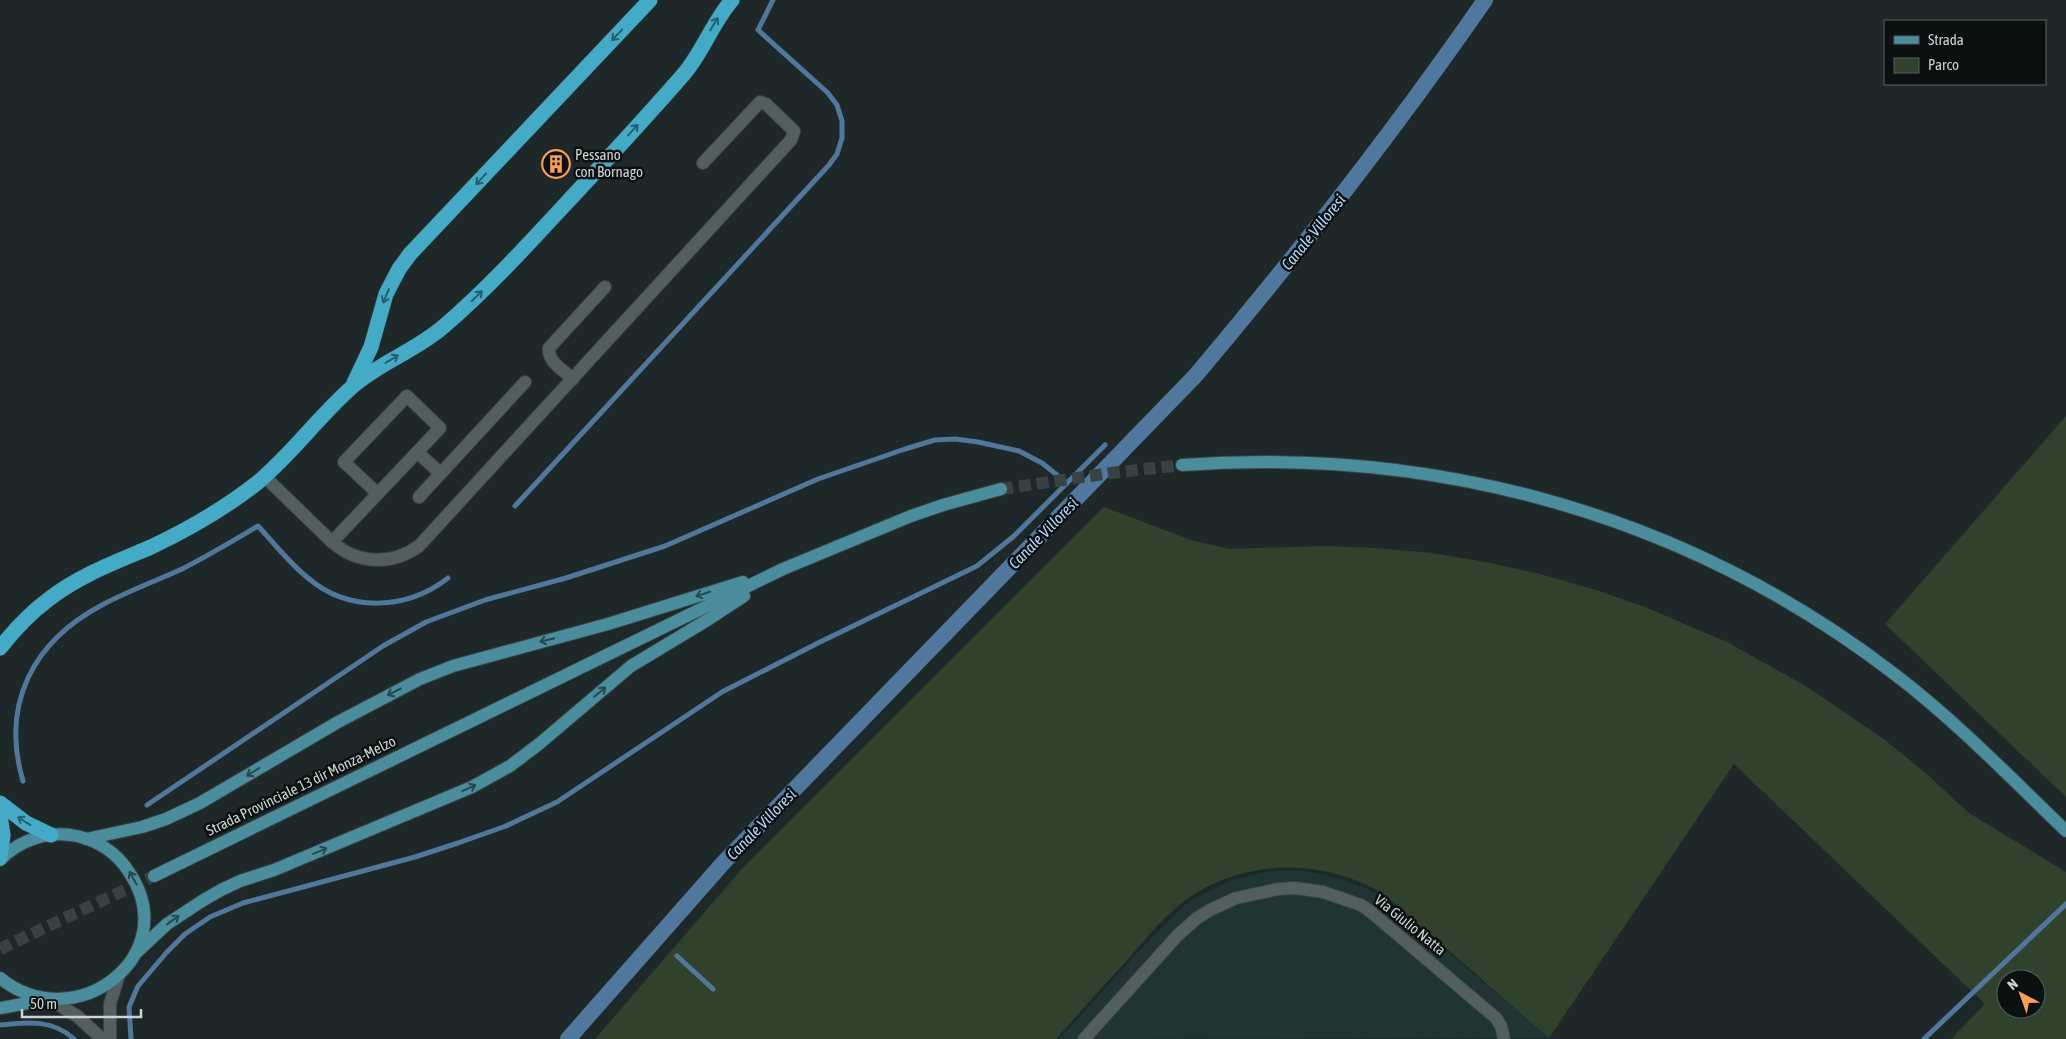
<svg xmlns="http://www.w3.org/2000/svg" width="2066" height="1039" font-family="'Asap Condensed',sans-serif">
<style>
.built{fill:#203433}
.green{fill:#30422b;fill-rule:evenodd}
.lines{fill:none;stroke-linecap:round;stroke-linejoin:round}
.stream{stroke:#50789c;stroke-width:5}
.canal{stroke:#50789c;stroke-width:16}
.major-tunnel{stroke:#384242;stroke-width:12;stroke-dasharray:12 6;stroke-linecap:butt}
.minor-casing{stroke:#3a4343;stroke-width:14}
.major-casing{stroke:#3a4343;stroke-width:14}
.highway-casing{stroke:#3a4343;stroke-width:16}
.minor{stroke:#535f5f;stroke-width:12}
.major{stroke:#4a8d9d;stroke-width:12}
.highway{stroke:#44abc7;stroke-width:15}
.oneway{stroke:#285e6c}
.oneway2{stroke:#27484f}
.labels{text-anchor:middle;stroke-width:5;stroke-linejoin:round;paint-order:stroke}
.poi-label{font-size:15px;fill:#ccd3d3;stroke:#0b1010;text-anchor:start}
.street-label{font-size:15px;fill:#ccd3d3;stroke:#0b1010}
.water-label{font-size:16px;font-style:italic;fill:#b3d8fa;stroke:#0b1010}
</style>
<rect width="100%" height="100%" fill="#1e2828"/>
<path class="built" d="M1295,870L1312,872L1344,880L1369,890L1382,897L1550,1038L1059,1039L1150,939L1185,905L1201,895L1230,881L1264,872Z"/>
<g class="green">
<path d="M2066,416V797L1885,624Z"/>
<path d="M1104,507L1191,540L1229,549L1322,546L1377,548L1432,553L1486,562L1540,574L1593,589L1645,607L1729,643L1809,688L1885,740L1928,775L1969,813L2066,872V1039H1951L1985,1004L1734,764L1549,1038L1384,894C1322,857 1241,858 1183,902C1163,918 1146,938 1130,957C1105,984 1080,1012 1056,1039H595L740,871ZM2006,979H2036V1009H2006Z"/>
</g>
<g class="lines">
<g class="stream">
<path d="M515,506L829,165L837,154L842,138V121L837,105L828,93L758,30L773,0"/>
<path d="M23,781C0,703 34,641 102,605C128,591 156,581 182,569C208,556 233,541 258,526C274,543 289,563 308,578C349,613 407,610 448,578"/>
<path d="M147,805L383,646L426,622L485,600L566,578L665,546L818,479L905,449L935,440L955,439L978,442L1019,451L1042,463L1067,483"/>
<path d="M677,956L713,989"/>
<path d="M0,1025C26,1022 53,1019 74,1039"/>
<path d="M131,1039L129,1007L138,986L167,952L185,934L210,917L243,903L415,857L458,843L506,826L557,802L722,692L818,643L977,566L1014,536L1105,445"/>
<path d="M1924,1039L2066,904"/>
</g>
<path class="canal" d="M568,1039L724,862L1196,375C1298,254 1395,130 1485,0"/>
<g class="major-tunnel">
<path d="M1001,489L1111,473L1182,465"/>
<path d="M0,949L154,876"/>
</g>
<defs>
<g id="minor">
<path d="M573,379C563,370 547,361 549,348L605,287"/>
<path d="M417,452L440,473"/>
<path d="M264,476L332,542L440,428L407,396L344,462L377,493"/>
<path d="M419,497L525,382"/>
<path d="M332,542C357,564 391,566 419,546L791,140L794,131L766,104L760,102L703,163"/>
<path d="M54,1002L77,1016L102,1039"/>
<path d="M110,1039V1004L118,978"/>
<path d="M1084,1039L1178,935L1196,919L1210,910L1236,898L1278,889L1295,888L1323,892L1361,905L1371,912L1496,1018L1501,1026L1504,1039"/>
</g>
<g id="major">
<path d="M1182,465C1439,446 1688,516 1893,673C1955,720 2010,777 2066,831"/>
<path d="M86,839L142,827L166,819L200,803L338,722L420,679L453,666L608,624L743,582"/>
<path d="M0,860C19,840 49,830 77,836C98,841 117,853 129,872C185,955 75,1039 0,978"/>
<path d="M154,876L783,569L911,516L943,505L1001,489"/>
<path d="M137,952L167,924L202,901L221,890L240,881L274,870L472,787L510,766L539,744L631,666L709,619L744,596"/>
<path d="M0,1008L39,1001"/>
</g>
<g id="highway">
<path d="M354,383L371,347L386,294L399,269L410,254L650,0"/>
<path d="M0,648C15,629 30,613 49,599C80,575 116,562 151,547C189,529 224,509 257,483C292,454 318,417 352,387C379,363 415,351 443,327C485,291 522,251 559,211C601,166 643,121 683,75C703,52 712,23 732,0"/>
<path d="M0,803L26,823L51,835"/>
<path d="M0,815L3,835L0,858"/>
</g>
</defs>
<use href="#minor" class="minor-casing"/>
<use href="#major" class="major-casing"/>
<use href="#highway" class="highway-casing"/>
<use href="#minor" class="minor"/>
<use href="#major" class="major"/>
<use href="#highway" class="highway"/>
</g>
<defs><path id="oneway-shaft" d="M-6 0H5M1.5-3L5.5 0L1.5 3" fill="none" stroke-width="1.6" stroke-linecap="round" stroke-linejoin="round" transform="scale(1.25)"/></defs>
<g class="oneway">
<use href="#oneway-shaft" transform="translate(714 24) rotate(-59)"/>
<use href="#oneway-shaft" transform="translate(617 35) rotate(134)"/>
<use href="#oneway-shaft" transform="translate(633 130) rotate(-48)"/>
<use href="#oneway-shaft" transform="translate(481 179) rotate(133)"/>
<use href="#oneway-shaft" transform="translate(386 296) rotate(113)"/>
<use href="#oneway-shaft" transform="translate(477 296) rotate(-45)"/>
<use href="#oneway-shaft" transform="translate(392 359) rotate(-31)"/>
<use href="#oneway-shaft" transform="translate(24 821) rotate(-148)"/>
</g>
<g class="oneway2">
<use href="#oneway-shaft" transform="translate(703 594) rotate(162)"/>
<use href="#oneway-shaft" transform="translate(547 640) rotate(166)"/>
<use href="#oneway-shaft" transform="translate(394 692) rotate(153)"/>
<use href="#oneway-shaft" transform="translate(600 692) rotate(-40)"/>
<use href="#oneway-shaft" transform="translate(253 772) rotate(148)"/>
<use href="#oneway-shaft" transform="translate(469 788) rotate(-25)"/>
<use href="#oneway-shaft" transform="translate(320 851) rotate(-23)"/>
<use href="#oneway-shaft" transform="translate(133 878) rotate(-119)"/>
<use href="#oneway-shaft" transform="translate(173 920) rotate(-36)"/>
</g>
<defs>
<symbol id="building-ring" viewBox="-11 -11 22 22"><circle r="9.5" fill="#0b1010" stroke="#fb9e51" stroke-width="1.5"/><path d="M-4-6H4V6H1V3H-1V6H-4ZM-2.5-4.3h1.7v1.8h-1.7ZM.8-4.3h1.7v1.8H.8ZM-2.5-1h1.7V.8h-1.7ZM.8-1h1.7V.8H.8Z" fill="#fb9e51"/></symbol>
</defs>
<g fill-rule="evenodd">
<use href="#building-ring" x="540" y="148" width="32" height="32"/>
</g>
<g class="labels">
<g class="poi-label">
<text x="575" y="160">Pessano<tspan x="575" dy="17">con Bornago</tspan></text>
</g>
<g class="street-label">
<text transform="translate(301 786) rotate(-26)" y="5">Strada Provinciale 13 dir Monza-Melzo</text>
<text transform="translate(1410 925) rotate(39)" y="5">Via Giulio Natta</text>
</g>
<g class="water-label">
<text transform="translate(1313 232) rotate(-51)" y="6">Canale Villoresi</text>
<text transform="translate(1043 533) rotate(-46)" y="6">Canale Villoresi</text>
<text transform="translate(761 824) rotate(-46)" y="6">Canale Villoresi</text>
</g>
</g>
<rect x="1884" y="20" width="162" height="65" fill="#0b1010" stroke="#585e5e"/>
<rect x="1894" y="36" width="25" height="8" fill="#4a8d9d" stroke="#585e5e"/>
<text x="1928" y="45" font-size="15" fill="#ccd3d3">Strada</text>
<rect x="1894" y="58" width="25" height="15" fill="#30422b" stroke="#585e5e"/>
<text x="1928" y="70" font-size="15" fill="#ccd3d3">Parco</text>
<g transform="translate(2021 994) rotate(319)"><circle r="24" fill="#0b1010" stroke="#585e5e"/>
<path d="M0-4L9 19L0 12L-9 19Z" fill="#fb9e51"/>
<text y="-8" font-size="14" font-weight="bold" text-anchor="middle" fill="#ccd3d3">N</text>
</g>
<path d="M22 1009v8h119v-8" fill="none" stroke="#ccd3d3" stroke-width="2.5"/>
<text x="30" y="1009" font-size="15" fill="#ccd3d3" stroke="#0b1010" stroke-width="4" paint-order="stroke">50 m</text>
</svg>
